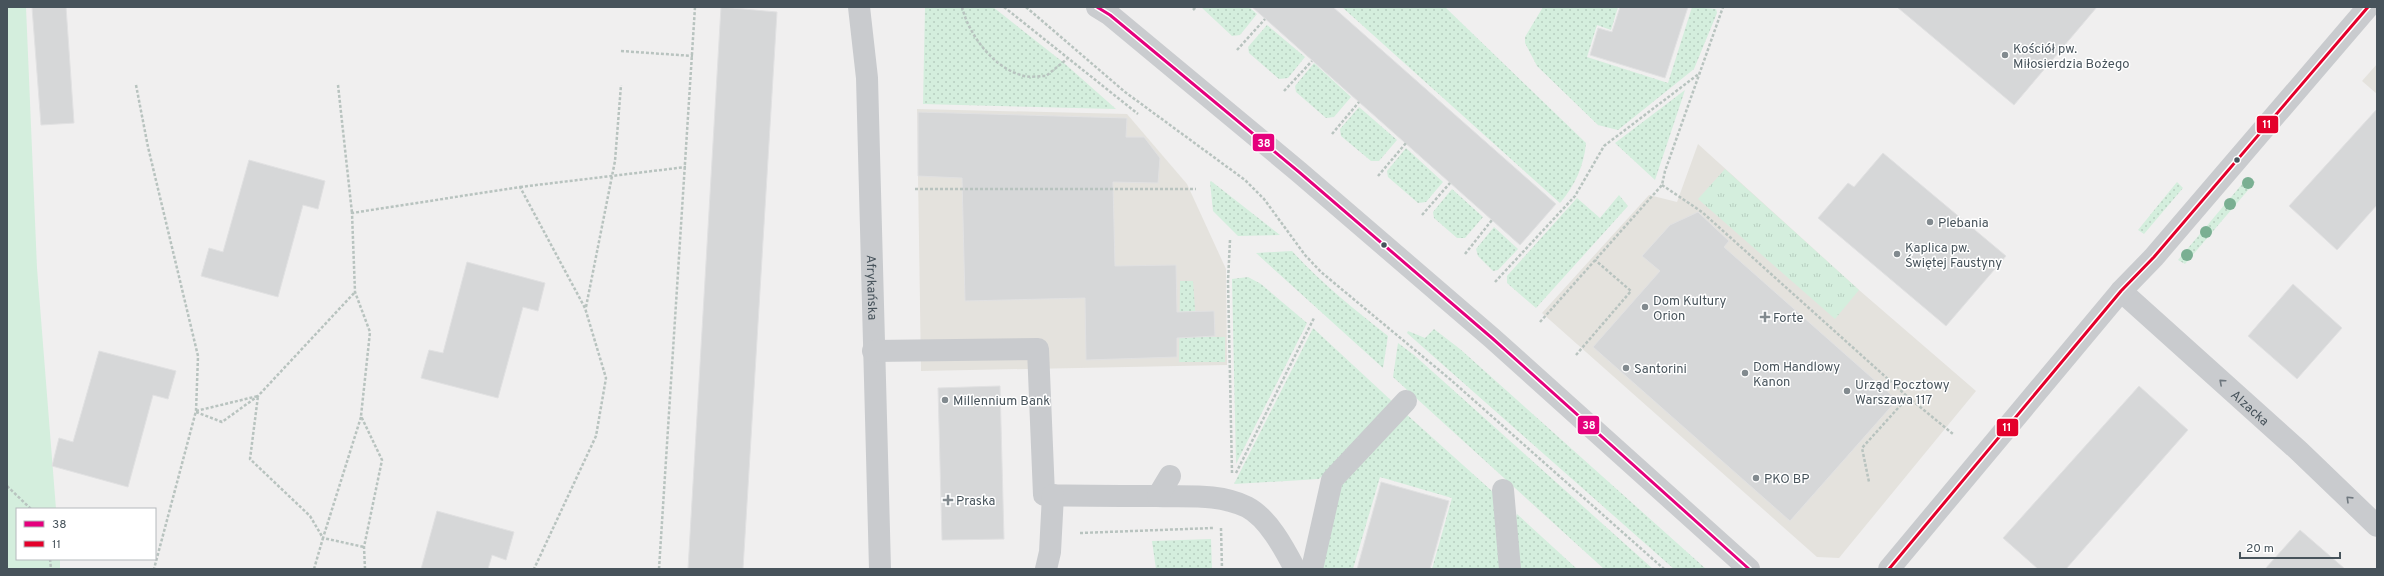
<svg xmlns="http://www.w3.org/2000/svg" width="2384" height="576" font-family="Overpass,sans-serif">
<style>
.commercial{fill:#e4e2dd}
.grass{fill:url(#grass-dots)}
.park{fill:url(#park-tufts)}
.garden{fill:#d4eedd}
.building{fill:#d6d7d8;stroke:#e1e1e2}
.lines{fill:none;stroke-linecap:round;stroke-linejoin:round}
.path{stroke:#b8c3bf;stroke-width:2.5;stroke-dasharray:3 2;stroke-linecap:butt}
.street{stroke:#c9cbce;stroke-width:22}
.secondary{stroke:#cacccf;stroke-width:22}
.bus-1-casing{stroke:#fff;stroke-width:6}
.bus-2-casing{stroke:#fff;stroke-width:6}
.bus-1{stroke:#e5007d;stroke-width:3}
.bus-2{stroke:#e4002b;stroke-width:3}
.tree{fill:#7aaf92}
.oneway{stroke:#6e777e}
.poi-dot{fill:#828a8f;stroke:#fff;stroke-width:1.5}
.bus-dot{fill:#47535b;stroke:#fff;stroke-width:1.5}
.labels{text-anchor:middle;stroke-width:3;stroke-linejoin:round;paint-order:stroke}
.poi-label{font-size:13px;fill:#47535b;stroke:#fff;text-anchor:start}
.street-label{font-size:13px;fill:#47535b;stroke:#fff}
.line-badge{stroke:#fff;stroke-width:1.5}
.badge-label{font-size:11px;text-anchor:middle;font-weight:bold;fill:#fff}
</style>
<defs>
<pattern id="grass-dots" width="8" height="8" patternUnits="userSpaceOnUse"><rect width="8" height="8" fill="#d4eedd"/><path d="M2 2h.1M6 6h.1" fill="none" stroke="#b7cec0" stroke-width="1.8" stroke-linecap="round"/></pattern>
<pattern id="park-tufts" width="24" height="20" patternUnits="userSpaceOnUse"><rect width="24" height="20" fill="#d4eedd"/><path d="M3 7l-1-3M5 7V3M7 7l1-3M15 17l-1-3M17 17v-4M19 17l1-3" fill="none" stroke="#b7cec0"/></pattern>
</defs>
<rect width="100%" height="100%" fill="#f0efef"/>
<g class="commercial">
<path d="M2377,64V94L2362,81Z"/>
<path d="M917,109L1127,114L1187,184L1226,269L1227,365L921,371Z"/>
<path d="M1698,144L1859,290L1976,391L1839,558L1817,557L1542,313L1649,195L1677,202Z"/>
</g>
<g class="grass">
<path d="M993,7L1064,63L1116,109L923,104L925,8Z"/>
<path d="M1201,7H1249L1257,14L1240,35L1232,36Z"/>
<path d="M1342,7H1445L1586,143C1584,166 1575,185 1560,203Z"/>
<path d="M1543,7H1618L1611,30L1597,25L1587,57L1668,83L1692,7L1716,9L1717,13L1694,69L1618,130L1598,125L1537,66L1525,43V37Z"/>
<path d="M1267,25L1305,57L1288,78L1279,79L1249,53L1248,47Z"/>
<path d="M1314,63L1351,97L1334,117L1326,118L1296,92L1295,86Z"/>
<path d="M1685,90L1655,180L1615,143Z"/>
<path d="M1359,107L1397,140L1379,161H1371L1341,136L1340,129Z"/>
<path d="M1406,148L1443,182L1426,202L1418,203L1388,177L1387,171Z"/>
<path d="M2248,177L2255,182L2185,264L2178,260Z"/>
<path d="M1211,181L1280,235L1238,236L1213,211L1210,182Z"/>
<path d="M2177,182L2183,188L2144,234L2138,230Z"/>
<path d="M1452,189L1483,217L1465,238H1457L1434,218L1433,212Z"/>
<path d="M1619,195L1628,206L1536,308L1507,283V276L1577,198L1600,218Z"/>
<path d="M1494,227L1518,249L1498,270L1493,271L1478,256L1476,249Z"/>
<path d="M1292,251C1321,283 1354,309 1388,336L1383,368L1256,253Z"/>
<path d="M1248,277L1261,284L1307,323L1236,464L1232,279Z"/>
<path d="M1180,281H1193L1197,337H1225V362H1179Z"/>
<path d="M1313,328L1395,404L1319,479L1234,484Z"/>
<path d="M1434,329L1460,349L1706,569H1674L1407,333L1408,331L1425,338Z"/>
<path d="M1398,343L1414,355L1653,569H1604L1393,377Z"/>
<path d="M1405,413L1493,492L1501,569H1432L1452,498L1380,477L1353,569H1319L1341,478Z"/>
<path d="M1517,514L1577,569H1517L1512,530Z"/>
<path d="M1211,539L1212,569H1156L1152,541Z"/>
</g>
<path class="park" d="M1725,169L1859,290L1835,319L1698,199Z"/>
<path class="garden" d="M7,7H26L37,268L56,509H17V559H60V569H7Z"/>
<g class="building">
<path d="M32,7H66L74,123L41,125Z"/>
<path d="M721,7L777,12L743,569H688Z"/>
<path d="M1252,7H1333L1556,204L1520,245Z"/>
<path d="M1620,7H1688L1665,78L1590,55L1598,28L1612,32Z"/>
<path d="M1897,7H2097L2014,105Z"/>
<path d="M2377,109V205L2337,250L2289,206Z"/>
<path d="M918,112L1127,118L1126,137H1144L1160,158L1158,183L1113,182L1115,266L1176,265L1177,312L1214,311L1215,336L1177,338V357L1086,360L1085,298L965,301L962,178L918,176Z"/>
<path d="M1883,153L2006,256L1946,326L1818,218L1848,183L1854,187Z"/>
<path d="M249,160L325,181L318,209L303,205L278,297L201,276L209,248L223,252Z"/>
<path d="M1698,212L1729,241L1724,247L1897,400L1790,521L1593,347L1660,271L1642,256L1670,225Z"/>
<path d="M467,262L545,283L538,311L523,307L498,398L421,378L429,350L443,353Z"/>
<path d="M2293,284L2342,328L2297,379L2248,336Z"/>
<path d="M99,351L176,371L168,399L153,395L128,487L52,466L59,438L73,442Z"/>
<path d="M1000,386L1004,539L942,540L938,388Z"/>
<path d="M2139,386L2188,430L2066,569H2038L2003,538Z"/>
<path d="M1381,482L1449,501L1430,569H1357Z"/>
<path d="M437,511L514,532L506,560L492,555L488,569H421Z"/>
<path d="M2300,530L2345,569H2265Z"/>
</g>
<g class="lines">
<g class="path">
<path d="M962,7C969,35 993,67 1021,75C1028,78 1038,76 1046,76L1067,59"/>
<path d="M1004,7L1138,114"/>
<path d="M1026,7L1125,92L1245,180L1264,199L1305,255L1321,272L1451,380L1664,569"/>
<path d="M1193,10L1196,7"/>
<path d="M1237,50L1265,19"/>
<path d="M621,51L693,56"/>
<path d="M136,85L148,147L198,356L196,411L154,569"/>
<path d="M338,85L352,213"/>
<path d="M1284,91L1312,61"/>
<path d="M1332,134L1359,102"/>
<path d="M1378,176L1406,143"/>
<path d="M1662,185L1702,212L1908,397L1862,448L1869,482"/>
<path d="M520,187L686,167"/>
<path d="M915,189H1196"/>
<path d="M1422,215L1450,183"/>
<path d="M1230,240L1228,281L1232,473"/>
<path d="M1465,254L1492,220"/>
<path d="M1495,282L1575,196L1604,146L1700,73"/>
<path d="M586,307L615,161L621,85"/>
<path d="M1540,322L1662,185L1665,171L1723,7"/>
<path d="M1576,355L1631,291L1595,260"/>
<path d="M1908,397L1953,434"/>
<path d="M196,411L258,396L250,459L310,516L323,538L314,569"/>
<path d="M196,412L222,422L258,396L355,292"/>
<path d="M361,417L323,538L364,547"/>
<path d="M1236,473L1314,318"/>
<path d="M7,486L31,509"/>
<path d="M1221,528L1222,569"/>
<path d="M1080,533L1213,528"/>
<path d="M50,559L51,569"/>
<path d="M365,569L364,547L382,460L361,416L370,332L355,292L352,213L520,187L585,308L606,378L596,436L534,569"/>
<path d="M659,569L695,7"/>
</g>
<g class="street">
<path id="s1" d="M859,7L867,78L880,569"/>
<path id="s2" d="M2121,291L2299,451L2377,526"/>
<path d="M873,351L1038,349L1044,495C1081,496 1119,496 1157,496C1186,497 1219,493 1247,507C1268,518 1284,548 1295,569"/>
<path d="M1503,490L1510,569"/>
<path d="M1158,496L1170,476"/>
<path d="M1046,569L1050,552L1053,495"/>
<path d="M1312,569L1332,480L1406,401"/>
<path d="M1889,569L2121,291L2154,257L2368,7"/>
</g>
<path class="secondary" d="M1097,7L1110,15L1299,172L1492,338L1749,569"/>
<defs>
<path id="bus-1" d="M1097,7L1110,15L1299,172L1492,338L1749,569"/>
<path id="bus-2" d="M1889,569L2121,291L2154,257L2368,7"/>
</defs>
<use href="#bus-1" class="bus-1-casing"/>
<use href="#bus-2" class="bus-2-casing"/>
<use href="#bus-1" class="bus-1"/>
<use href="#bus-2" class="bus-2"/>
</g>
<g class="tree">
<circle cx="2248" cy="183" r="6"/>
<circle cx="2230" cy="204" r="6"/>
<circle cx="2206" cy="232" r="6"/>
<circle cx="2187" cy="255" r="6"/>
</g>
<defs><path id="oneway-chevron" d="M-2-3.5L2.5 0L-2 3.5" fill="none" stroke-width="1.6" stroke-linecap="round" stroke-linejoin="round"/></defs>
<g class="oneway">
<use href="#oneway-chevron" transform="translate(2222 382) rotate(-138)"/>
<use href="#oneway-chevron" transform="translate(2349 499) rotate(-136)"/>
</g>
<g class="poi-dot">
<circle cx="2005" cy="55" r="4"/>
<circle cx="1930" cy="222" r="4"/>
<circle cx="1897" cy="254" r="4"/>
<circle cx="1645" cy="307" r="4"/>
<path d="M1763 311h4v4h4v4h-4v4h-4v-4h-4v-4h4z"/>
<circle cx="1626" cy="368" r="4"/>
<circle cx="1745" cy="373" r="4"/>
<circle cx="1847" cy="391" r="4"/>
<circle cx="945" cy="400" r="4"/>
<circle cx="1756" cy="478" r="4"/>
<path d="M946 494h4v4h4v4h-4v4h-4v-4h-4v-4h4z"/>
</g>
<g class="bus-dot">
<circle cx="2237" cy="160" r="3.5"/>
<circle cx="1384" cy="245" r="3.5"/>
</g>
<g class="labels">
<g class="poi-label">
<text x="2013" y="53">Kościół pw.<tspan x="2013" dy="15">Miłosierdzia Bożego</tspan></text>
<text x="1938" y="227">Plebania</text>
<text x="1905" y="252">Kaplica pw.<tspan x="1905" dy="15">Świętej Faustyny</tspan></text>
<text x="1653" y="305">Dom Kultury<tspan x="1653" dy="15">Orion</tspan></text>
<text x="1773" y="322">Forte</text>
<text x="1753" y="371">Dom Handlowy<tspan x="1753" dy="15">Kanon</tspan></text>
<text x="1634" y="373">Santorini</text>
<text x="1855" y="389">Urząd Pocztowy<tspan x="1855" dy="15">Warszawa 117</tspan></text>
<text x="953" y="405">Millennium Bank</text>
<text x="1764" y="483">PKO BP</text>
<text x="956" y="505">Praska</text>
</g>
<g class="street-label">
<text dy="5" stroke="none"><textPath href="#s1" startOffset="281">Afrykańska</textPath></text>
<text dy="5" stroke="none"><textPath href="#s2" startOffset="174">Alzacka</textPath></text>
</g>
</g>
<g class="line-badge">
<rect x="2256" y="115" width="23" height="19" rx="4" fill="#e4002b"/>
<rect x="1252" y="133" width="23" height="19" rx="4" fill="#e5007d"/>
<rect x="1577" y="415" width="23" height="20" rx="4" fill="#e5007d"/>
<rect x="1996" y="418" width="23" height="19" rx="4" fill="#e4002b"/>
</g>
<g class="badge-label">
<text x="2267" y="128">11</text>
<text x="1264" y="147">38</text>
<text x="1589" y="429">38</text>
<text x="2007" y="431">11</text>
</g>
<rect width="2384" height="576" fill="none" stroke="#47535b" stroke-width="16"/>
<rect x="16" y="508" width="140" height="52" fill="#ffffff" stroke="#b5babd"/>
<rect x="24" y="521" width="20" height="6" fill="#e5007d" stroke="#b5babd"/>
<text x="52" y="528" font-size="12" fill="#47535b">38</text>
<rect x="24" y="541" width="20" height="6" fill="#e4002b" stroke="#b5babd"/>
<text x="52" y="548" font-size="12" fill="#47535b">11</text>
<path d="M2240 552v6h100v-6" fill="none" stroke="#47535b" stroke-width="2"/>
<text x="2246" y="552" font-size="12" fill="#47535b" stroke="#ffffff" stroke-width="3" paint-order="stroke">20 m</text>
</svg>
